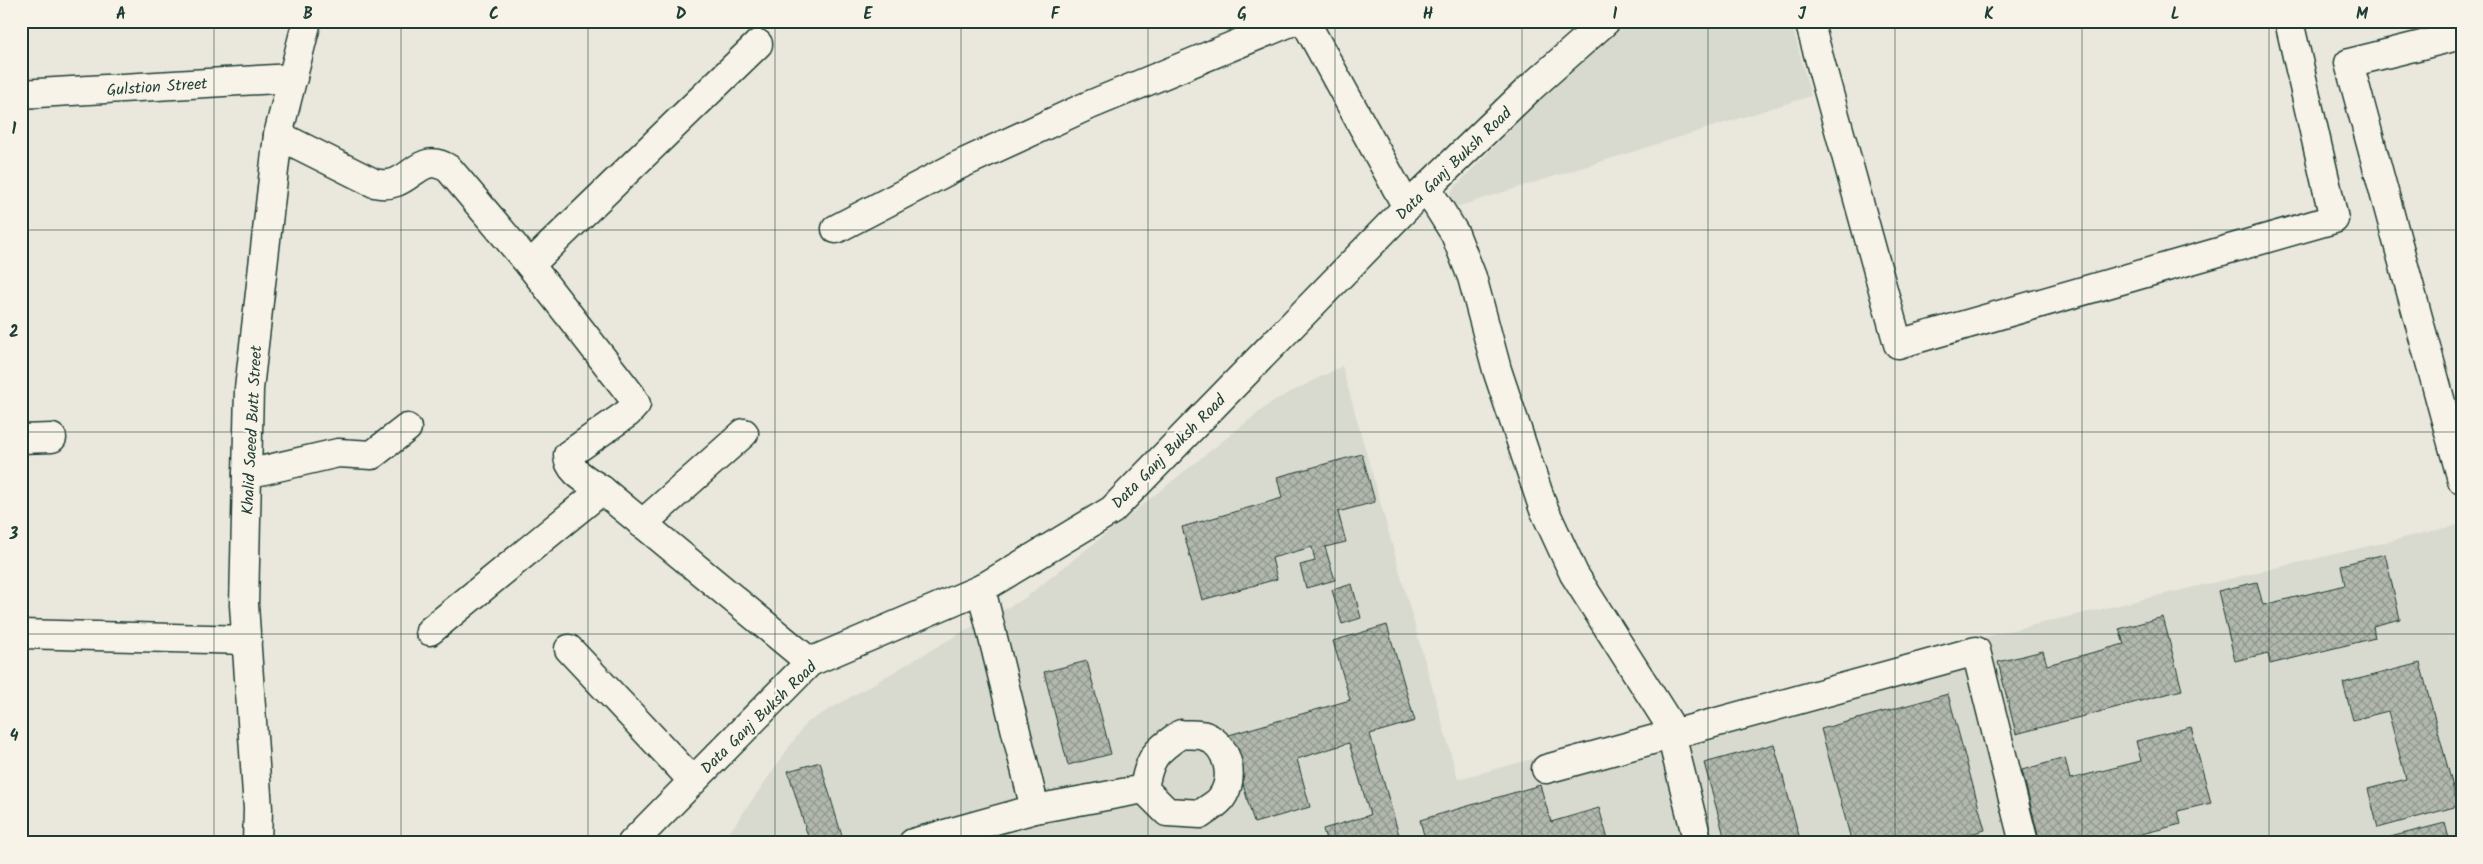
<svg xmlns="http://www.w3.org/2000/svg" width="2483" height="864" font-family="Kalam,sans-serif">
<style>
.built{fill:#d9dacf}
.building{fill:url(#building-cross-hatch);stroke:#1f3d34}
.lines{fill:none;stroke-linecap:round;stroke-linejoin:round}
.minor-casing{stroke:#1f3d34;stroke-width:31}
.minor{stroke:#f7f3e8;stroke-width:28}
.grid{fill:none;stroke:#1f3d34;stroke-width:1;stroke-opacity:0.55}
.labels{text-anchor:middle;stroke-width:5;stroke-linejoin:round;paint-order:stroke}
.street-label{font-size:16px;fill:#1f3d34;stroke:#f7f3e8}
.neatline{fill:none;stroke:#1f3d34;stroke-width:2}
.grid-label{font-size:16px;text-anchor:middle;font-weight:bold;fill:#1f3d34}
</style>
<defs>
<pattern id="building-cross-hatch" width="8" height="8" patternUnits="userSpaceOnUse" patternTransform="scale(1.25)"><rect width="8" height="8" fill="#b2b8ae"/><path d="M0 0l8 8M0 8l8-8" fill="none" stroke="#90978e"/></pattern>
</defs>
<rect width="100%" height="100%" fill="#eae8dd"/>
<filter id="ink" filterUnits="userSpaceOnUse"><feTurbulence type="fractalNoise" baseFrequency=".02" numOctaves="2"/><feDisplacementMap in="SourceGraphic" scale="10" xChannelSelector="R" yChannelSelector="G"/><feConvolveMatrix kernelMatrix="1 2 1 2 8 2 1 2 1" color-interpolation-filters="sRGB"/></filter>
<g filter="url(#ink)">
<g class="built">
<path d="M1628,21H1791L1811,96L1450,209L1451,191L1545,94Z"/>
<path d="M1342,366L1458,779L2008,631L2462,524V843H722L806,723L962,632L1025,598L1273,401Z"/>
</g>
<g class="building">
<path d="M1362,454L1375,502L1338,512L1346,542L1325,547L1335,580L1306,588L1300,565L1315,561L1312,547L1272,558L1277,579L1202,600L1182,527L1282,498L1277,477Z"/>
<path d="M2385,554L2400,619L2373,626L2375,638L2270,664L2268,653L2235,661L2218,591L2257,582L2263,605L2345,585L2341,565Z"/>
<path d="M1352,584L1361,618L1342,624L1332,590Z"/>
<path d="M2163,617L2182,690L2016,734L1998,662L2043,651L2047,665L2124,644L2119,629Z"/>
<path d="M1387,625L1415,721L1370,734L1401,842L1327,843L1323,829L1370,815L1349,743L1297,759L1310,807L1254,823L1229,735L1350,700L1333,641Z"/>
<path d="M1087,661L1111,754L1068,765L1044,672Z"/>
<path d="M2420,663L2458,806L2378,828L2368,789L2406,779L2388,711L2353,720L2343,683Z"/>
<path d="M1948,694L1985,830L1937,843H1852L1821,729Z"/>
<path d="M2191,727L2211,803L2178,811L2181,824L2106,843H2069L2067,836L2040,843L2022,770L2065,758L2070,779L2141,761L2136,741Z"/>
<path d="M1774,744L1801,843H1726L1704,763Z"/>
<path d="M820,762L844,843H810L788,771Z"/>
<path d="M1540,785L1551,822L1599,808L1609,843H1426L1420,820Z"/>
<path d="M2445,823L2450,843H2367Z"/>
</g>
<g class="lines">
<defs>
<g id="minor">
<path d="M1305,21L1407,207"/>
<path d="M1809,21L1898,344L2334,219L2289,21"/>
<path d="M2462,35L2349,63L2462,480"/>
<path d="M21,94L293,78"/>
<path d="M278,135L374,183C412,192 416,148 449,169L530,265L631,395L636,404L628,413L568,455C568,472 589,481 602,490L810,662"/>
<path d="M1427,189L1455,234L1472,277L1497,370L1543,507L1574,574L1668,722L1698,843"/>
<path d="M836,229L957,166L1085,107L1293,21"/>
<path d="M530,265L758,44"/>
<path d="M21,439L52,438"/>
<path d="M247,474L338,453L372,455L407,428"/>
<path d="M642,524L744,433"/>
<path d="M981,589L1035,809"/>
<path d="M430,631L602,490"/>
<path d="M21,634L247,640"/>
<path d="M569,649L693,781"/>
<path d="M1181,734C1188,735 1199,734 1205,736C1229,746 1235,778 1222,797C1218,804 1207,809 1201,814L1167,812L1144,789C1149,758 1155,751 1181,734Z"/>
<path d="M1546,769L1976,651L2024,843"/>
<path d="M257,843L258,809L244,605L249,389L278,135L307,21"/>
<path d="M632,843L810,662L981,589L1112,510L1407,207L1528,90L1606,21"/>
<path d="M913,843L1035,809L1144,789"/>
</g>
</defs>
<use href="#minor" class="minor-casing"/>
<use href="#minor" class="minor"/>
</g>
</g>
<path class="grid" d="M214,21V843M401,21V843M588,21V843M775,21V843M961,21V843M1148,21V843M1335,21V843M1522,21V843M1708,21V843M1895,21V843M2082,21V843M2269,21V843M21,230H2462M21,432H2462M21,634H2462"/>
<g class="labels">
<g class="street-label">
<text transform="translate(157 86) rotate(-4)" y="6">Gulstion Street</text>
<text transform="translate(1453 163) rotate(-44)" y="6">Data Ganj Buksh Road</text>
<text transform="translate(251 430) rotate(-87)" y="6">Khalid Saeed Butt Street</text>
<text transform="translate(1168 451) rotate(-45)" y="6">Data Ganj Buksh Road</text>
<text transform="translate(758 717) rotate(-44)" y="6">Data Ganj Buksh Road</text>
</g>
</g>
<rect width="2483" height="864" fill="none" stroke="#f7f3e8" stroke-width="55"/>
<rect x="28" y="28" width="2428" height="808" class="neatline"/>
<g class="grid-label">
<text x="121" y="19">A</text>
<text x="308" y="19">B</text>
<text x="494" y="19">C</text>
<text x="681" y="19">D</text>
<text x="868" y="19">E</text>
<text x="1055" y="19">F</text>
<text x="1242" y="19">G</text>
<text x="1428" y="19">H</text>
<text x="1615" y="19">I</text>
<text x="1802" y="19">J</text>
<text x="1989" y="19">K</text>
<text x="2175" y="19">L</text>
<text x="2362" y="19">M</text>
<text x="14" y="134">1</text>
<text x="14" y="337">2</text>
<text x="14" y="539">3</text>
<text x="14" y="741">4</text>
</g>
</svg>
